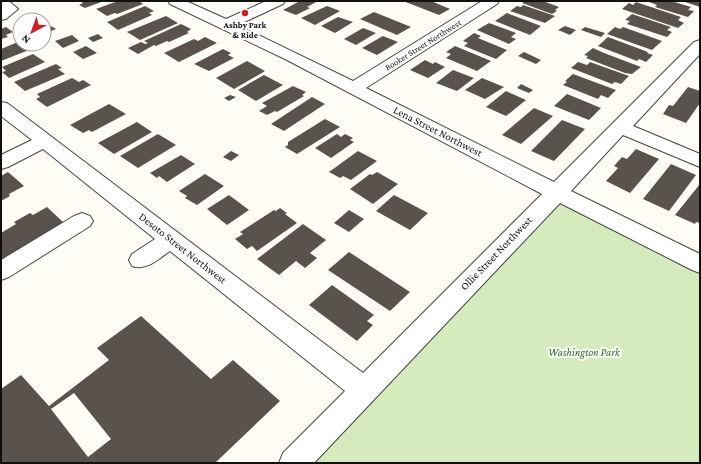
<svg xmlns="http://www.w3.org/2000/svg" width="701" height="464" font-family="'Crimson Pro',serif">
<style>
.green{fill:#d5ebbd}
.building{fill:#5a524d;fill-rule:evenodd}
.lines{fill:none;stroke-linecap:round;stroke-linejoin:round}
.minor-casing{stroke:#444;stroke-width:2}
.minor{fill:#fff;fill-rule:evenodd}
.poi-dot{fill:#c4262e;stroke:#fff;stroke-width:1.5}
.labels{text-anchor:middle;stroke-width:4;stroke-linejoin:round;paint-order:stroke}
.far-poi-label{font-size:9px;font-weight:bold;fill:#111;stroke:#fff}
.far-street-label{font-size:9px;fill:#111;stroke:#fff}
.street-label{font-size:11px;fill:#111;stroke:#fff}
.park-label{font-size:11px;font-style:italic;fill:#2f6b1f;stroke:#fff}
</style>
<rect width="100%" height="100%" fill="#fffdf5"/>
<path class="green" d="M551,194L700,269V463H292Z"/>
<g class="building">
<path d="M80,1H104L85,8L79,5L83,3Z"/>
<path d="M118,1H139L143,4L117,14L115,13L107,16L96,9Z"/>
<path d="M300,1H318L307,7L310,8L296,15L283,10Z"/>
<path d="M403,1H431L450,9L439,15Z"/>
<path d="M525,1H543L559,7L555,10L557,11L552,14L522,3Z"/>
<path d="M650,1H671L691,7L688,10L694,11L688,17L655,7L657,5L649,2Z"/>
<path d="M682,1H700V7Z"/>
<path d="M636,2L681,17L678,20L684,23L678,28L622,9L629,3L633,5Z"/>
<path d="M523,5L555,16L545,23L510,11L517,6L521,7Z"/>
<path d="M145,6L154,11L149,13L152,15L118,30L107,22Z"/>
<path d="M327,6L340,11L315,25L301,18Z"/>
<path d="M374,12L411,27L397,35L360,19Z"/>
<path d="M507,13L541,26L530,35L495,21Z"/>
<path d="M632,14L671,27L667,30L672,32L667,37L627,24L630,21L625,20Z"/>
<path d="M166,16L178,23L140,40L127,32Z"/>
<path d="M338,17L353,22L335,33L321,26Z"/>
<path d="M489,23L516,33L511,37L516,39L509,44L477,30Z"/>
<path d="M181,24L191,29L187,32L189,33L169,42L167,41L156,46L154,45L138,54L128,48L141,42L145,44L148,43L144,41Z"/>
<path d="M51,26L56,29L44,34V28Z"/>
<path d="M565,26L576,30L570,35L558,30Z"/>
<path d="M6,27L13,32L6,35L8,37L1,39V29Z"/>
<path d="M585,27L605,33L601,37L581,30Z"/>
<path d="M615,27L620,29L623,27L662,41L652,50L607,34Z"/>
<path d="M363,28L376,33L356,45L344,39Z"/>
<path d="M474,33L481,36L478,38L507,50L496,59L464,46L468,43L463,41Z"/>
<path d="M98,34L103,38L93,42L88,38Z"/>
<path d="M72,35L79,41L63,48L55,41Z"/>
<path d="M383,36L398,42L377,55L362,48Z"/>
<path d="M205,37L217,43L179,62L164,53L194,39L198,41Z"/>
<path d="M608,37L648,52L647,53L653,55L646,62L639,59L637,61L598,46Z"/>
<path d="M18,42L29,50L1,61V49Z"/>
<path d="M86,46L97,53L83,59L73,52Z"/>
<path d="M455,46L491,61L477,71L446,58L451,54L446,52Z"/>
<path d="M593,48L604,53L641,67L632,74L625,73L586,58L588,56L584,55Z"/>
<path d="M223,49L231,53L228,55L234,58L209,71L194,64Z"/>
<path d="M524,52L541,60L536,64L518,56Z"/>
<path d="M33,54L45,62L9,78L2,72L6,71L2,67Z"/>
<path d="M425,60L433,64L435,62L445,67L428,78L410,70Z"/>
<path d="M247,61L265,71L234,89L216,78Z"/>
<path d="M578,62L587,65L590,62L629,76L621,84L615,82L612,84L571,68Z"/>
<path d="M56,64L62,68L58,69L65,74L25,91L14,82Z"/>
<path d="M453,70L474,78L457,91L436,83Z"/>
<path d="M573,74L616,90L608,98L601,95L598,99L563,85L567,82L565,81Z"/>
<path d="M264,75L283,85L256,101L238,90Z"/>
<path d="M72,78L79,82L83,80L91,85L47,107L36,99L40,97L37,94Z"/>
<path d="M482,78L504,87L485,99L465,90Z"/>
<path d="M521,84L533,90L529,93L517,88Z"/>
<path d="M293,86L306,92L302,95L304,96L277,112L275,111L267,115L259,111L267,106L262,103Z"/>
<path d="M688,87L700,91V103L686,123L663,114L669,105L673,106Z"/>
<path d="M506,91L526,100L506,116L486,107Z"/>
<path d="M567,94L601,108L589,120L554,106Z"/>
<path d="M230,95L236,97L229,101L224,98Z"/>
<path d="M312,97L325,104L284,131L271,124Z"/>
<path d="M109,104L126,114L92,132L89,130L83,133L70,125Z"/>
<path d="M534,108L553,116L521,144L502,135Z"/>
<path d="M325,119L340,127L297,154L285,147L288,145V142Z"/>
<path d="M562,120L585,129L554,161L531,151Z"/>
<path d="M137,122L152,132L114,154L98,143Z"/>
<path d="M158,134L176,145L138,168L120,156Z"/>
<path d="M337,134L341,137L345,134L353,138L350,140L354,142L331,158L315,148Z"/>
<path d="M636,149L659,159L630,193L606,181L618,168L614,166L622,157L627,159Z"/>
<path d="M231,151L239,155L231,161L223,157Z"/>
<path d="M358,151L377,161L351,180L343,176L340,178L329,172Z"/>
<path d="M181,155L195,164L167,182L159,176L157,178L150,173Z"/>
<path d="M671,164L696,175L669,211L643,199Z"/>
<path d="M8,172L24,186L9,194L10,196L1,201V176Z"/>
<path d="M377,172L398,184L373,204L350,189L370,174L372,175Z"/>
<path d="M205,174L224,186L197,205L185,198L187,196L179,191Z"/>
<path d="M700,184V223L696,222L695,224L675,215Z"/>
<path d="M229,195L249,210L227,225L207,209Z"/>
<path d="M394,195L428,213L410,230L376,211Z"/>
<path d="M47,207L64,223L1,260V233L16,224L14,222L30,213L33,215Z"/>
<path d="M280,208L287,213L285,214L297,223L257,251L252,246L247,249L235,239L243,234L240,232L274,210L276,211Z"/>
<path d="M349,210L364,219L349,232L334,223Z"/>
<path d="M303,224L326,240L310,253L317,258L305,268L296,261L279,275L257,259Z"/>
<path d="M349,252L410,292L390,311L328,270Z"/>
<path d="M332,285L374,315L367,321L373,325L357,341L309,305Z"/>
<path d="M141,316L211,379L233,360L280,401L215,463H1V389L21,375L49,406L109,360L97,348ZM74,393L111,439L88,457L51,409Z"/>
</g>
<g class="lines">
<defs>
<g id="minor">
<path d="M1,1H9L18,9L6,19L1,20Z"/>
<path d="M168,1H186L226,19L266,1H285L283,4L238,25L353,81L482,1H499L497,4L366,88L554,182L694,42L700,40V54L633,126L700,154V167L623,135L571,191L700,254V273L692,270L560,203L314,463H279L283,453L345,391L170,251C158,259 147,271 132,266L129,260L132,254L155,239L43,149L8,167L1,169V155L32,140L1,116V102L7,103L363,373L542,194L287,60L170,4Z"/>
<path d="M82,213L90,216L93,221L90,226L9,277L1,280V260L74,216Z"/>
</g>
</defs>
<use href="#minor" class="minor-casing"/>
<use href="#minor" class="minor"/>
</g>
<circle class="poi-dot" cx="245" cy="13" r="4"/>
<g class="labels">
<g class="far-poi-label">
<text x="245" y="28">Ashby Park<tspan x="245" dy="10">&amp; Ride</tspan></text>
</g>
<g class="far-street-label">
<text transform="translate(423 45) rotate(-32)" y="3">Booker Street Northwest</text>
</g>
<g class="street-label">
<text transform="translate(438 131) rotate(27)" y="4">Lena Street Northwest</text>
<text transform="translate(183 248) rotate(38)" y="4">Desoto Street Northwest</text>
<text transform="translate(496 253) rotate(-46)" y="4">Ollie Street Northwest</text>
</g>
<g class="park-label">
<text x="584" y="356">Washington Park</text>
</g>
</g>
<rect width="701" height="464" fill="none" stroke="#111111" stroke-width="4"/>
<g transform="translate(32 32) rotate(221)"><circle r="19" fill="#ffffff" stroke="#a0a0a0"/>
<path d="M0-3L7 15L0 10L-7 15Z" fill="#c4262e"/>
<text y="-6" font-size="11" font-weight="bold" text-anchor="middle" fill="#111111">N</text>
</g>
</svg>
